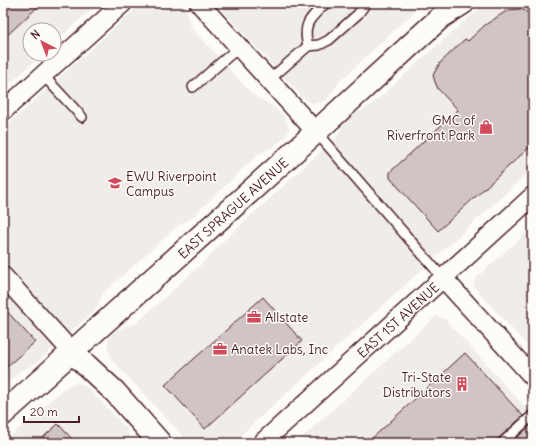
<svg xmlns="http://www.w3.org/2000/svg" width="536" height="446" font-family="Delius,sans-serif">
<style>
.built{fill:#f0ece8}
.building{fill:#d0c5c4;stroke:#4a1f2b}
.lines{fill:none;stroke-linecap:round;stroke-linejoin:round}
.lane-casing{stroke:#4a1f2b;stroke-width:12}
.street-casing{stroke:#4a1f2b;stroke-width:21}
.secondary-casing{stroke:#4a1f2b;stroke-width:25}
.primary-casing{stroke:#4a1f2b;stroke-width:25}
.lane{stroke:#fdfcf7;stroke-width:9}
.street{stroke:#fdfcf7;stroke-width:18}
.secondary{stroke:#fdfcf7;stroke-width:22}
.primary{stroke:#fdfcf7;stroke-width:22}
.labels{text-anchor:middle;stroke-width:3;stroke-linejoin:round;paint-order:stroke}
.poi-label{font-size:13px;fill:#4a1f2b;stroke:#fdfcf7;text-anchor:start}
.street-label{font-size:13px;fill:#4a1f2b;stroke:#fdfcf7}
</style>
<rect width="100%" height="100%" fill="#fdfcf7"/>
<filter id="ink" filterUnits="userSpaceOnUse"><feTurbulence type="fractalNoise" baseFrequency=".025" numOctaves="2"/><feDisplacementMap in="SourceGraphic" scale="8" xChannelSelector="R" yChannelSelector="G"/><feConvolveMatrix kernelMatrix="1 2 1 2 8 2 1 2 1" color-interpolation-filters="sRGB"/></filter>
<g filter="url(#ink)">
<g class="built">
<path d="M3,3H98L54,43V30H30V54H42L3,90Z"/>
<path d="M142,3H180L186,9L190,26L252,94L272,106L284,116L289,129L286,136L276,145L257,155L190,219L180,224L104,292L94,311L52,349L33,365L20,371L3,387V129Z"/>
<path d="M216,3H423L341,80L327,99L322,102L312,103L302,97Z"/>
<path d="M487,3H533V168L232,443H189L112,360L107,345L110,337L113,333L121,328L136,324L209,257L219,245L337,137L343,124L353,114L369,107L453,31Z"/>
<path d="M533,227V352L473,286L477,277Z"/>
<path d="M436,316L445,319L533,416V443H296Z"/>
<path d="M79,383L88,388L126,428L133,443H3V441L27,423L64,388L72,384Z"/>
</g>
<g class="building">
<path d="M3,3H42L3,39Z"/>
<path d="M520,9L526,11L533,20V144L438,231L390,178V172L458,110L438,89L435,82L433,75L440,63L465,39L468,41L485,25L508,10Z"/>
<path d="M263,297L302,341L205,429L165,385Z"/>
<path d="M3,307L35,342L3,370Z"/>
<path d="M465,353L523,416L498,439L496,443H367Z"/>
<path d="M58,424L76,443H37Z"/>
<path d="M531,425L533,428V443H511Z"/>
</g>
<g class="lines">
<defs>
<g id="lane">
<path d="M308,46C302,24 310,18 326,3"/>
<path d="M43,75L82,117"/>
<path d="M269,80L308,46L319,45L329,40L358,14L366,3"/>
<path d="M193,87L239,47"/>
<path d="M316,132L443,278"/>
<path d="M502,443L533,415"/>
</g>
<g id="street">
<path d="M199,3L316,132"/>
<path d="M3,111L123,3"/>
<path d="M3,276L71,351"/>
<path d="M443,278L533,377"/>
<path d="M262,443L533,196"/>
</g>
<path id="secondary" d="M71,351L115,392L160,443"/>
<path id="primary" d="M3,414L316,132L441,17L463,3"/>
</defs>
<use href="#lane" class="lane-casing"/>
<use href="#street" class="street-casing"/>
<use href="#secondary" class="secondary-casing"/>
<use href="#primary" class="primary-casing"/>
<use href="#lane" class="lane"/>
<use href="#street" class="street"/>
<use href="#secondary" class="secondary"/>
<use href="#primary" class="primary"/>
</g>
</g>
<defs>
<symbol id="shop-bare" viewBox="-9 -9 18 18"><path d="M-5-2.5h2.3a2.7 3.5 0 0 1 5.4 0H5L5.5 6h-11ZM-1.5-2.5h3a1.5 2.3 0 0 0-3 0Z" fill="#d1495b" stroke="#fdfcf7" stroke-width="2.5" paint-order="stroke"/></symbol>
<symbol id="university-bare" viewBox="-9 -9 18 18"><path d="M0-5L7-2L0 1L-7-2ZM-4 1L0 2.5L4 1V4Q0 6-4 4Z" fill="#d1495b" stroke="#fdfcf7" stroke-width="2.5" paint-order="stroke"/></symbol>
<symbol id="office-bare" viewBox="-9 -9 18 18"><path d="M-6-3h4V-5.5h4V-3h4V5H-6ZM-1-4.5V-3h2v-1.5ZM-6 0V1H6V0Z" fill="#d1495b" stroke="#fdfcf7" stroke-width="2.5" paint-order="stroke"/></symbol>
<symbol id="building-bare" viewBox="-9 -9 18 18"><path d="M-4-6H4V6H1V3H-1V6H-4ZM-2.5-4.3h1.7v1.8h-1.7ZM.8-4.3h1.7v1.8H.8ZM-2.5-1h1.7V.8h-1.7ZM.8-1h1.7V.8H.8Z" fill="#d1495b" stroke="#fdfcf7" stroke-width="2.5" paint-order="stroke"/></symbol>
</defs>
<g fill-rule="evenodd">
<use href="#shop-bare" x="476" y="117" width="20" height="20"/>
<use href="#university-bare" x="105" y="173" width="20" height="20"/>
<use href="#office-bare" x="244" y="307" width="20" height="20"/>
<use href="#office-bare" x="210" y="339" width="20" height="20"/>
<use href="#building-bare" x="452" y="374" width="20" height="20"/>
</g>
<g class="labels">
<g class="poi-label">
<text x="475" y="125" text-anchor="end">GMC of<tspan x="475" dy="15">Riverfront Park</tspan></text>
<text x="126" y="181">EWU Riverpoint<tspan x="126" dy="15">Campus</tspan></text>
<text x="265" y="322">Allstate</text>
<text x="231" y="354">Anatek Labs, Inc</text>
<text x="451" y="382" text-anchor="end">Tri-State<tspan x="451" dy="15">Distributors</tspan></text>
</g>
<g class="street-label">
<text transform="translate(233 208) rotate(-42)" y="5">EAST SPRAGUE AVENUE</text>
<text transform="translate(398 320) rotate(-42)" y="5">EAST 1ST AVENUE</text>
</g>
</g>
<rect width="536" height="446" fill="none" stroke="#fdfcf7" stroke-width="16"/>
<rect x="8" y="8" width="520" height="430" fill="none" stroke="#4a1f2b" stroke-width="1.5" filter="url(#ink)"/>
<g transform="translate(42 42) rotate(318)"><circle r="19" fill="#fdfcf7" stroke="#b5a4a5"/>
<path d="M0-3L7 15L0 10L-7 15Z" fill="#d1495b"/>
<text y="-6" font-size="11" font-weight="bold" text-anchor="middle" fill="#4a1f2b">N</text>
</g>
<path d="M24 416v6h55v-6" fill="none" stroke="#4a1f2b" stroke-width="2"/>
<text x="30" y="416" font-size="12" fill="#4a1f2b" stroke="#fdfcf7" stroke-width="3" paint-order="stroke">20 m</text>
</svg>
